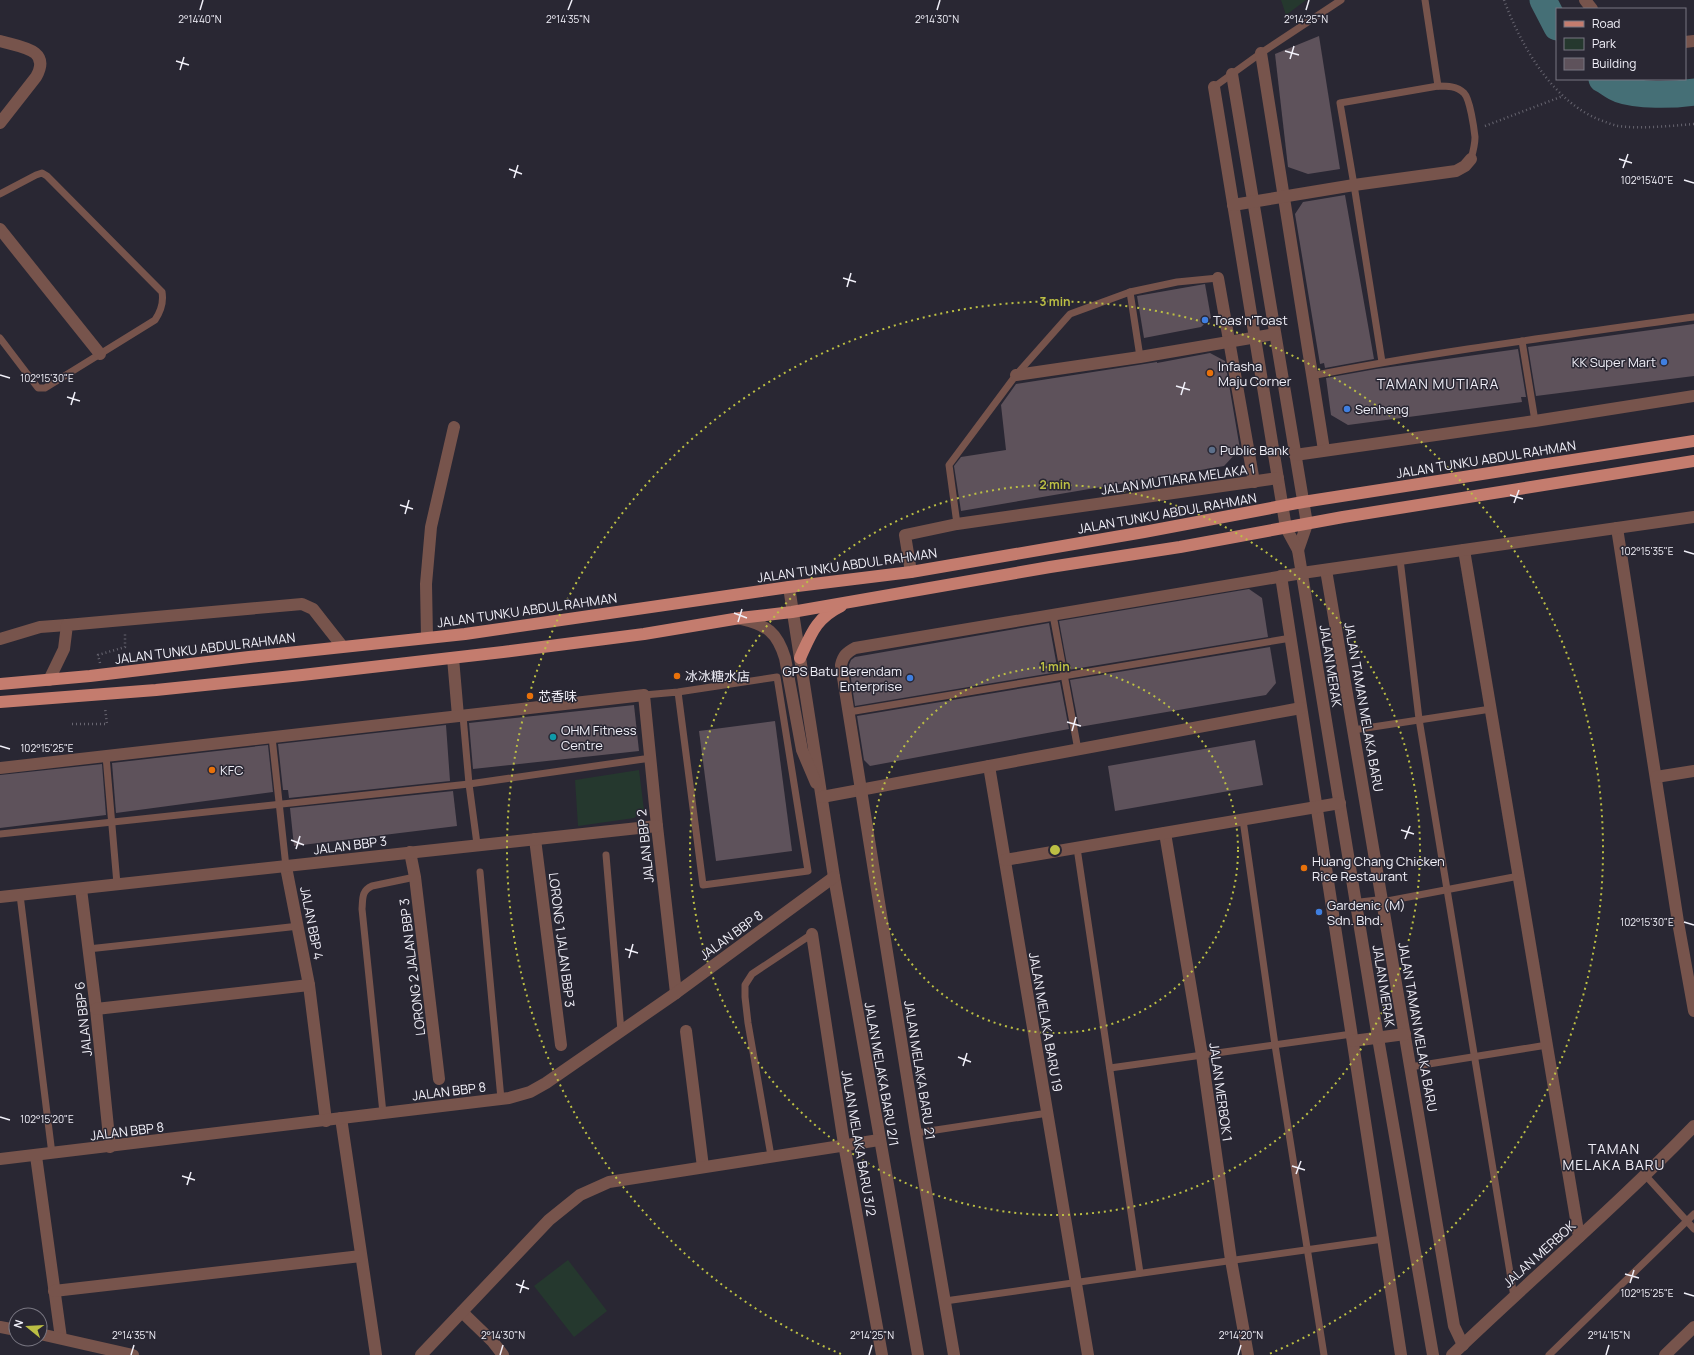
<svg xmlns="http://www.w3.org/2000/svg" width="1694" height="1355" font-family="Manrope,'Noto Sans SC',sans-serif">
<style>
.green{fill:#25382e}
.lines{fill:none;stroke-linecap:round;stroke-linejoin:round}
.river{stroke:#456f76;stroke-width:27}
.building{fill:#5e525b}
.path{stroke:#676570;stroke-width:2.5;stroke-dasharray:1 3;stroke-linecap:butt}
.lane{stroke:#77544c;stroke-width:7}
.street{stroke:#77544c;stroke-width:12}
.primary{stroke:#c47c6e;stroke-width:12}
.ticks{fill:none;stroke:#f1f0f9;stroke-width:1.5}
.ring{fill:none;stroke:#bcbf44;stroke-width:2;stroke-dasharray:2 4}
.shop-dot{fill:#3f7fe0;stroke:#292733;stroke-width:1.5}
.food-dot{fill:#e8710a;stroke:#292733;stroke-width:1.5}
.service-dot{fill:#5c6f8a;stroke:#292733;stroke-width:1.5}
.culture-dot{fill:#0f9aa8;stroke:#292733;stroke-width:1.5}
.labels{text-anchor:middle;stroke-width:3;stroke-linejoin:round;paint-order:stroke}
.poi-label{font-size:13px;fill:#f1f0f9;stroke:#292733;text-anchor:start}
.street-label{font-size:13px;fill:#f1f0f9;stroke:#292733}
.neighbourhood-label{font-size:14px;letter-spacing:1px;fill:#f1f0f9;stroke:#292733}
.ticks-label{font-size:10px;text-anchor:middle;fill:#f1f0f9;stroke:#292733;stroke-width:3;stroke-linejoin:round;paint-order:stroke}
.centre{fill:#bcbf44;stroke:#292733;stroke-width:2}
.ring-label{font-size:12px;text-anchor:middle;font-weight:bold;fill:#bcbf44;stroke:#292733;stroke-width:3;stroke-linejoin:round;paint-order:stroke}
</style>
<rect width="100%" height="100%" fill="#292733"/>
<g class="green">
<path d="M1281,0H1306L1286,15Z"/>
<path d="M639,770L644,810L634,818L578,826L575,780Z"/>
<path d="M568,1260L607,1311L574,1337L534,1286Z"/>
</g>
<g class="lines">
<g class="river">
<path d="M1543,0L1557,27"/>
<path d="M1602,79C1608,82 1613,87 1619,89C1638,96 1673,95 1694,92"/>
</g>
</g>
<g class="building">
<path d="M1319,36L1340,169L1308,174L1288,167L1275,54Z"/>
<path d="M1345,195L1374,359L1325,368L1324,363L1320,364L1295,214L1303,202Z"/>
<path d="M1205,284L1211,318L1201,327L1144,338L1137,296Z"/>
<path d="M1694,324V376L1536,396L1528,347Z"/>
<path d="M1518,349L1526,397H1521L1522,402L1348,425L1331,415L1326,378L1376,369Z"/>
<path d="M1210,353L1225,361L1240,449L1224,466L961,511L954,466L961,457L1006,450L1001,405L1016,384L1157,362V363Z"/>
<path d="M1249,589L1262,598L1268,637L1068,670L1059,621Z"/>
<path d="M1049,623L1058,672L855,706L849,665L851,660L855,657Z"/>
<path d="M1270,647L1276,683L1266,695L1079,727L1070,680Z"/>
<path d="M1060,682L1069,729L870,766L864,760L857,716Z"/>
<path d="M634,705L639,751L473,769L469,723Z"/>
<path d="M775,721L792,851L716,861L699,731Z"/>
<path d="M446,725L450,781L289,798L288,790H283L278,744Z"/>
<path d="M1255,740L1263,785L1115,811L1108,766Z"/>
<path d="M268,745L273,792L116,813L112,763Z"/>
<path d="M102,764L106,815L0,828V775Z"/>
<path d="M453,791L457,826L294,846L290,808Z"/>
</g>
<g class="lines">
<g class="path">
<path d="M1504,0C1521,46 1554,104 1603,121C1608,123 1613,125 1618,126C1643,129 1669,126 1694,124"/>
<path d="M1485,126L1563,96"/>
<path d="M100,663L98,655L125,647V632"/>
<path d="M72,724H107L105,708"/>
</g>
<g class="lane">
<path d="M1425,0L1438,86"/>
<path d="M1214,87L1261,53L1341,0"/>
<path d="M0,194L36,175L42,173L47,176L162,292C164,303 161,311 155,320L45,388H38L0,338"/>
<path d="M1130,292L1140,357"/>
<path d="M1522,341L1535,421"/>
<path d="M1382,362L1354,185L1340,103L1438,86C1447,86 1457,86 1464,93C1470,99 1474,128 1475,137C1475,145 1473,152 1471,159"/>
<path d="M1311,376C1438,351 1566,335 1694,317"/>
<path d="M957,524L949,465L1016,375L1070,314L1130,292L1177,282L1218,278"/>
<path d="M1400,559L1419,719L1514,1297"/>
<path d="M1053,615L1078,750"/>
<path d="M644,695L678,692L777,677L808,871L703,885L678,692"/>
<path d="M849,712L1291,638"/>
<path d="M463,716L469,784L477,844"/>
<path d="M1353,730L1491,709"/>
<path d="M272,737L286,867"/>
<path d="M106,756L117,884"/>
<path d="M1243,820L1275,1045L1324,1355"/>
<path d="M0,834L469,784L651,758"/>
<path d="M1077,848L1140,1273"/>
<path d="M606,855L621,1031"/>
<path d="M480,872L501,1099"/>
<path d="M20,895L52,1154"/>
<path d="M1382,902L1519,876"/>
<path d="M88,949L299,926"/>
<path d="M1410,1067L1547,1045"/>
<path d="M1110,1068L1352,1034"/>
<path d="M383,1113L362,909C363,899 361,891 372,886L415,877"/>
<path d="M916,1133L1048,1113"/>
<path d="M771,1156L748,1023L745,997V985L752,974L812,934"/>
<path d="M1646,1176L1694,1229"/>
<path d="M945,1301L1383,1239"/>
<path d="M1549,1355L1694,1214"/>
</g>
<g class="street">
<path d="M1585,0L1592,9"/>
<path d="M0,41C20,47 52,49 36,77L0,123"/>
<path d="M1685,42L1694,41"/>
<path d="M1261,53L1324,450"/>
<path d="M1232,74L1307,524L1298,550"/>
<path d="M1214,87L1286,528L1298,550L1378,1038L1433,1355"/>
<path d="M1233,205L1354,185L1456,171L1465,166L1471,159"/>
<path d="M0,229L100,354"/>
<path d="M1218,278L1254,482"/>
<path d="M1016,375L1140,357L1275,334"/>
<path d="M1295,455L1535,421L1694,396"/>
<path d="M1617,528L1678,922L1694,1011"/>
<path d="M1464,550L1579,1237"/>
<path d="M1326,570L1454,1326L1463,1345"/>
<path d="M911,572L905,535L957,524L1278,478"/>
<path d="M1281,576L1401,1355"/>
<path d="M789,587L834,877L918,1355"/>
<path d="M741,619C767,625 777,632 785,658L802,750L816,783"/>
<path d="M427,637L426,584L431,527L454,427"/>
<path d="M0,639L40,627L67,625"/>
<path d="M453,658L458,716"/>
<path d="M49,680L64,649L67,625L302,604L313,609L342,646"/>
<path d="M989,766L1088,1355"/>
<path d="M0,768L644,695L657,826L676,993"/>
<path d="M1656,777L1694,771"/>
<path d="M822,797L1301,708"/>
<path d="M1165,833L1202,1055L1231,1260L1248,1355"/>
<path d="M535,839L561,1045"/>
<path d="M410,852L415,877L439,1079"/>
<path d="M1005,860L1340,803"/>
<path d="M286,867L309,985L326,1121"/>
<path d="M81,889L96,1009L110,1147"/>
<path d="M0,897L657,826"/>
<path d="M1356,905L1382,902"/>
<path d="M812,934L844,1144L882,1355"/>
<path d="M96,1009L309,985"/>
<path d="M686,1031L703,1167"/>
<path d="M1353,1041L1405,1034"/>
<path d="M341,1118L376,1355"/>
<path d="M36,1156L61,1338"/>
<path d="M0,1159L509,1098L530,1092L546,1083L676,993L834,877"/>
<path d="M54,1291L361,1256"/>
<path d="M462,1312L493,1342L503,1355"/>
<path d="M0,1327L16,1330"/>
<path d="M40,1334L133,1355"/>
<path d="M421,1355L549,1220L580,1195L609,1182L879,1140"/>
<path d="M954,1355L916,1133L841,665C843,656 846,653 855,648L1302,573L1694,517"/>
<path d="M1452,1355C1532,1278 1617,1206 1694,1126"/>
<path d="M1665,1355L1694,1327"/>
</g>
<g class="primary">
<path d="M800,658C811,634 816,618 841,606"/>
<path d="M0,684L90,676L249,657L465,634L789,587L911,572L1144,532L1303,502L1694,441"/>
<path d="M0,702L156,690L302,675L503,652L644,634L740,618L792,612L1050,567L1180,547L1343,517L1694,461"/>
</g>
</g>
<path class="ticks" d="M200,10L203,0M568,10L572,0M937,10L940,0M1306,10L1309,0M1285,51L1299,55M1290,59L1294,46M176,61L189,65M180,70L184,57M1619,159L1632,163M1623,168L1628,154M509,169L522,174M514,178L518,165M1684,180L1694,183M843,278L856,282M847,287L851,273M0,375L10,378M1176,386L1190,390M1181,395L1185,382M67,397L80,401M71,405L75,392M1510,495L1523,499M1514,503L1519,490M400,505L413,509M405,514L409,500M1684,551L1694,554M734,613L747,618M738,622L742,609M1067,722L1081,726M1072,731L1076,717M0,746L10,749M1401,830L1414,834M1405,839L1410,826M291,840L304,845M296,849L300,836M1684,922L1694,925M625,949L638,953M629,958L633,944M958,1057L971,1062M963,1066L967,1053M0,1117L10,1120M1292,1166L1305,1170M1296,1174L1301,1161M182,1176L195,1180M187,1185L191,1172M1625,1274L1639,1278M1630,1283L1634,1270M516,1284L529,1289M520,1293L524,1280M1684,1293L1694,1296M131,1355L134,1345M500,1355L503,1345M869,1355L872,1345M1238,1355L1241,1345M1606,1355L1609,1345"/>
<g class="ring">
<circle cx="1055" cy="850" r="183"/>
<circle cx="1055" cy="850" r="365"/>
<path d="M841 1354A548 548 0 1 1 1269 1354"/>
</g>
<g class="shop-dot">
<circle cx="1205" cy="320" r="4"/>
<circle cx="1664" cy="362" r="4"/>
<circle cx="1347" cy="409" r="4"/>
<circle cx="910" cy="678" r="4"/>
<circle cx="1319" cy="912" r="4"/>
</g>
<g class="food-dot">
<circle cx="1210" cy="373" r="4"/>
<circle cx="677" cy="676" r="4"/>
<circle cx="530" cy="696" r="4"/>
<circle cx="212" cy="770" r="4"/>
<circle cx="1304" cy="868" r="4"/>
</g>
<circle class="service-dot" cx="1212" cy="450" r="4"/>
<circle class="culture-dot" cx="553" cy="737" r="4"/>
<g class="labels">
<g class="poi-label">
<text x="1213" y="325">Toas'n'Toast</text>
<text x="1656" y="367" text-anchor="end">KK Super Mart</text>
<text x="1218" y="371">Infasha<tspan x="1218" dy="15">Maju Corner</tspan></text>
<text x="1355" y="414">Senheng</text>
<text x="1220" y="455">Public Bank</text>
<text x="902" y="676" text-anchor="end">GPS Batu Berendam<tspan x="902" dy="15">Enterprise</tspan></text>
<text x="685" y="681">冰冰糖水店</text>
<text x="538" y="701">芯香味</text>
<text x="561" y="735">OHM Fitness<tspan x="561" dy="15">Centre</tspan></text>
<text x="220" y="775">KFC</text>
<text x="1312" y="866">Huang Chang Chicken<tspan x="1312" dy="15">Rice Restaurant</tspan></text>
<text x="1327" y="910">Gardenic (M)<tspan x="1327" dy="15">Sdn. Bhd.</tspan></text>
</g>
<g class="street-label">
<text transform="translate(1486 459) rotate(-9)" y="5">JALAN TUNKU ABDUL RAHMAN</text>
<text transform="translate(1178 479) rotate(-8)" y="5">JALAN MUTIARA MELAKA 1</text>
<text transform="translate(1167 513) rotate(-10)" y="5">JALAN TUNKU ABDUL RAHMAN</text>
<text transform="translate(847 565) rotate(-8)" y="5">JALAN TUNKU ABDUL RAHMAN</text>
<text transform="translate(527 610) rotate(-8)" y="5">JALAN TUNKU ABDUL RAHMAN</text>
<text transform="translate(205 648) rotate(-7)" y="5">JALAN TUNKU ABDUL RAHMAN</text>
<text transform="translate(1331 666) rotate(81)" y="5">JALAN MERAK</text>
<text transform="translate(1364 707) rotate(80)" y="5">JALAN TAMAN MELAKA BARU</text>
<text transform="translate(350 845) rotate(-7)" y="5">JALAN BBP 3</text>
<text transform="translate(645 846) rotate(-96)" y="5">JALAN BBP 2</text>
<text transform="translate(312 923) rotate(79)" y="5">JALAN BBP 4</text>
<text transform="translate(731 935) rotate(-36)" y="5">JALAN BBP 8</text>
<text transform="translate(562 940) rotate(83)" y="5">LORONG 1 JALAN BBP 3</text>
<text transform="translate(412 967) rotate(-97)" y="5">LORONG 2 JALAN BBP 3</text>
<text transform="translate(1384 986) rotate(81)" y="5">JALAN MERAK</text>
<text transform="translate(83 1019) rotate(-96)" y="5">JALAN BBP 6</text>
<text transform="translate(1046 1022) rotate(80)" y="5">JALAN MELAKA BARU 19</text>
<text transform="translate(1418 1027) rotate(80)" y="5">JALAN TAMAN MELAKA BARU</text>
<text transform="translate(920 1070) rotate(81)" y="5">JALAN MELAKA BARU 21</text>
<text transform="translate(882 1074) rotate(80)" y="5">JALAN MELAKA BARU 2/1</text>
<text transform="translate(449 1091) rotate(-7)" y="5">JALAN BBP 8</text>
<text transform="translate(1221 1092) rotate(82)" y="5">JALAN MERBOK 1</text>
<text transform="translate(127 1131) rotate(-7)" y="5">JALAN BBP 8</text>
<text transform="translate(859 1143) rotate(80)" y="5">JALAN MELAKA BARU 3/2</text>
<text transform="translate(1539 1254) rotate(-42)" y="5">JALAN MERBOK</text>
</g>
<g class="neighbourhood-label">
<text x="1438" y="389">TAMAN MUTIARA</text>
<text x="1614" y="1154">TAMAN<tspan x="1614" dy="16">MELAKA BARU</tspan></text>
</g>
</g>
<g class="ticks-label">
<text x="200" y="23">2°14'40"N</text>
<text x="568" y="23">2°14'35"N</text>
<text x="937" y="23">2°14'30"N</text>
<text x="1306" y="23">2°14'25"N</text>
<text x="1647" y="184">102°15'40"E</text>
<text x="47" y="382">102°15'30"E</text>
<text x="1647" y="555">102°15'35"E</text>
<text x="47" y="752">102°15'25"E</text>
<text x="1647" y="926">102°15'30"E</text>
<text x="47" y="1123">102°15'20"E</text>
<text x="1647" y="1297">102°15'25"E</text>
<text x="134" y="1339">2°14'35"N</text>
<text x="503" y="1339">2°14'30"N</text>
<text x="872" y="1339">2°14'25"N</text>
<text x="1241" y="1339">2°14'20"N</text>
<text x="1609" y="1339">2°14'15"N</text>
</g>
<circle cx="1055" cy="850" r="6" class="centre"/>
<g class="ring-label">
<text x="1055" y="306">3 min</text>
<text x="1055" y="489">2 min</text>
<text x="1055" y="671">1 min</text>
</g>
<rect x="1556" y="8" width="130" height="72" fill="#292733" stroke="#797782"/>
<rect x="1564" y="21" width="20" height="6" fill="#c47c6e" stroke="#797782"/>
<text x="1592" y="28" font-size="12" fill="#f1f0f9">Road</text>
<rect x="1564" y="38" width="20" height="12" fill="#25382e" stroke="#797782"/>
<text x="1592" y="48" font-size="12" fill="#f1f0f9">Park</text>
<rect x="1564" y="58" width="20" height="12" fill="#5e525b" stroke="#797782"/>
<text x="1592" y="68" font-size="12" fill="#f1f0f9">Building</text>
<g transform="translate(28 1327) rotate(288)"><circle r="19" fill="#292733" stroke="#797782"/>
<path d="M0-3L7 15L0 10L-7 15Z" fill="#bcbf44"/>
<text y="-6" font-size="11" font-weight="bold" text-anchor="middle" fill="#f1f0f9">N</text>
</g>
</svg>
